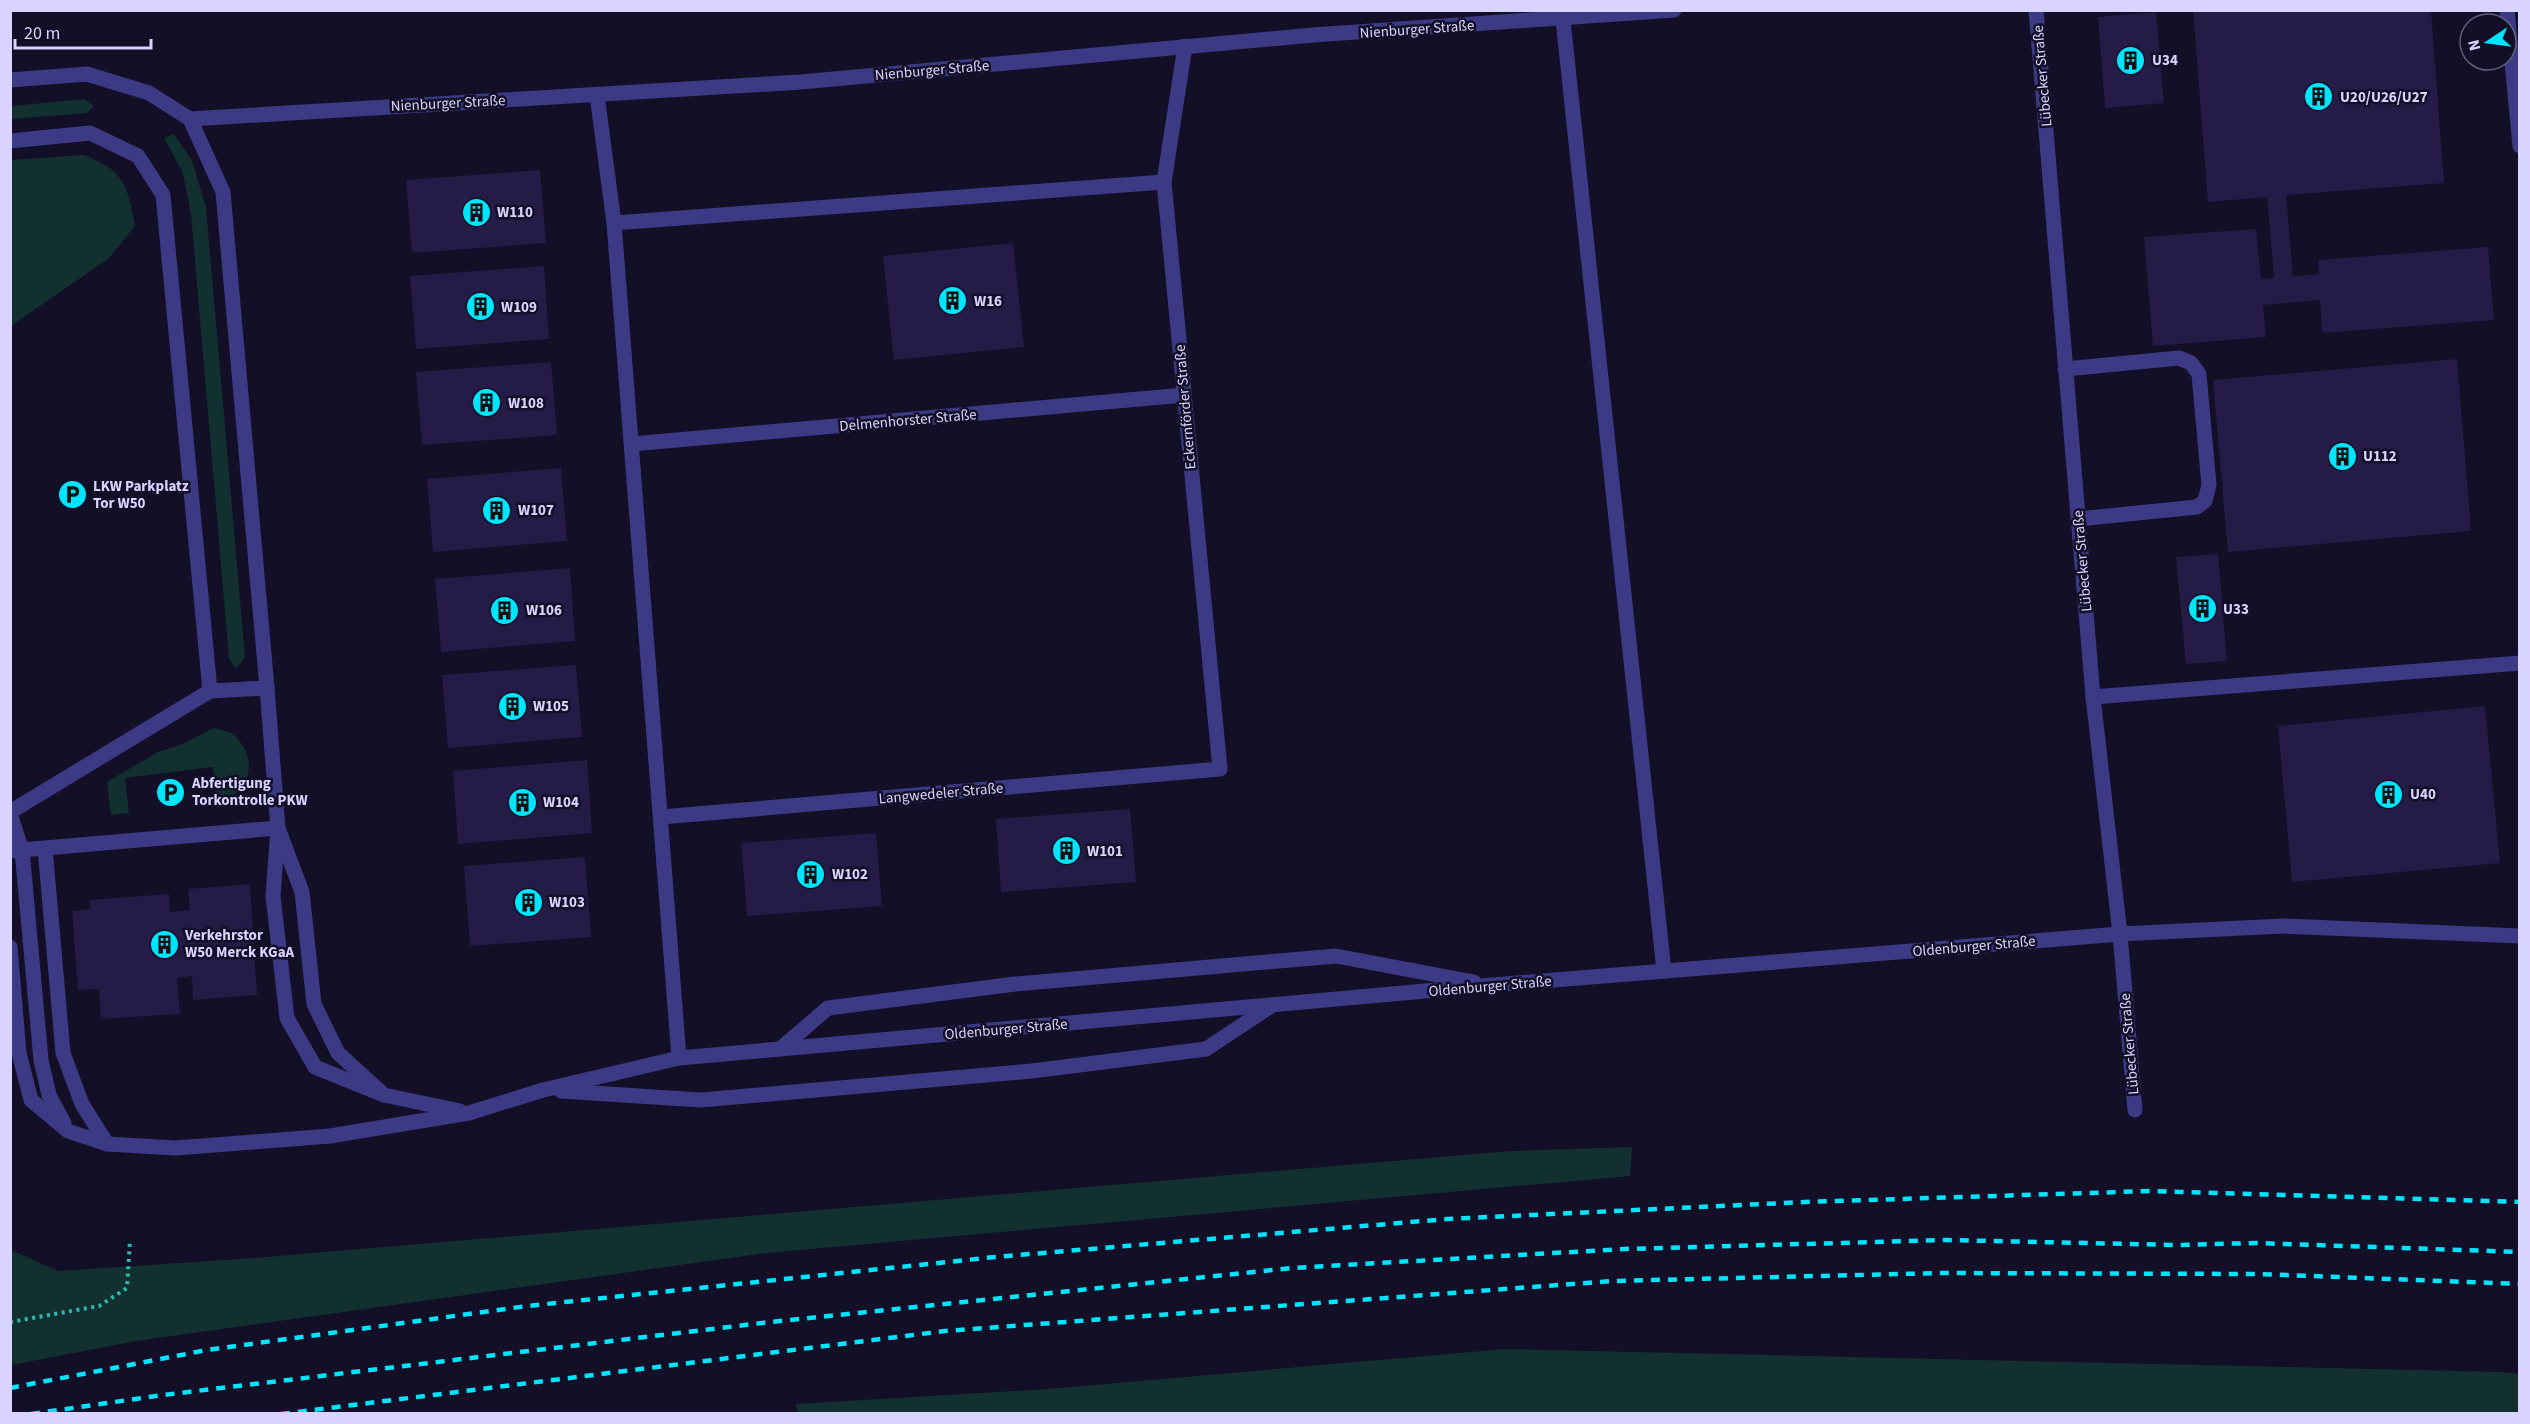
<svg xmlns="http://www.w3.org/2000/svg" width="2530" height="1424" font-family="'Source Sans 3',sans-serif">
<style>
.green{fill:#12302f}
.building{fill:#241b47}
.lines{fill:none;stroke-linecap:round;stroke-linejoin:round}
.path{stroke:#2fb8b0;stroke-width:4;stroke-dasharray:3 4.5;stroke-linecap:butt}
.service{stroke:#3d3a85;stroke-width:15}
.rail{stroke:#00e5ff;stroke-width:4.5;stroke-dasharray:9 8;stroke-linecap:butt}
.labels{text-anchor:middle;stroke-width:5;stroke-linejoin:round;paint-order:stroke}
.street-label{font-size:15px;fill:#d9d4ff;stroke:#130f26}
.poi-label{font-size:15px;font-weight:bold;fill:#d9d4ff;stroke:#130f26;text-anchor:start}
</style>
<rect width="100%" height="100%" fill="#130f26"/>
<g class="green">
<path d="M84,99L94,106L87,113L11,119V106Z"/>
<path d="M174,134L192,161L206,207L245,657L236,669L229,659L191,214L183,173L164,138Z"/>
<path d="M84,155C125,171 127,185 135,226L109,258L11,326V160Z"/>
<path d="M214,728C221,730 232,732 236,737C261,764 247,794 216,805L213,767L125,778L129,813L111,815L107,782L158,752L182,744Z"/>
<path d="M1632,1147L1630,1176L766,1253L136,1341L11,1365V1250L58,1271L255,1258L1511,1151Z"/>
<path d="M1505,1349L2501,1372L2519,1374V1413L798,1414L796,1404L1048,1389Z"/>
</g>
<g class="building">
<path d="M2193,10H2431L2444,183L2286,195L2293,276L2319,274L2318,260L2488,247L2494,320L2322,333L2320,300L2263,305L2266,337L2153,346L2144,237L2256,229L2261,279L2274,278L2267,197L2208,202Z"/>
<path d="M2156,12L2164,103L2105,108L2098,17Z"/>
<path d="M540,170L546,243L412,253L406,180Z"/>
<path d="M1013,243L1024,347L894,360L883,256Z"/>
<path d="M544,266L549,339L416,349L410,276Z"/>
<path d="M2457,359L2471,531L2228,552L2213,380Z"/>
<path d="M551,362L557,435L422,445L416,372Z"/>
<path d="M561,468L567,541L433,552L427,479Z"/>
<path d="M2218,554L2227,661L2186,664L2176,557Z"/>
<path d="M570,568L575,641L441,652L435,579Z"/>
<path d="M576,665L582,737L448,748L442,675Z"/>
<path d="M2485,706L2500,863L2292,882L2278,726Z"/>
<path d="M587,760L592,833L458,844L453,771Z"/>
<path d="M1130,809L1136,882L1001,892L996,819Z"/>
<path d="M876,833L882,906L747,916L741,843Z"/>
<path d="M585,857L591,937L470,946L464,866Z"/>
<path d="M250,884L257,995L193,1000L192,976L177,978L180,1014L101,1019L99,989L78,990L72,911L90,909L89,900L169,894L170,912L190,910L188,889Z"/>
</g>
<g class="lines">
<path class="path" d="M10,1322L99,1306L127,1288L130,1240"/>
<g class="service">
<path d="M2036,10L2093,697L2120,934L2135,1110"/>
<path d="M2507,10L2520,146"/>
<path d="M1563,20L1664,971"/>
<path d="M10,80L87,74L149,93L190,119L223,192L267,688L278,828L273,896L287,1018L315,1067L384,1095"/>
<path d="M597,95L614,223L679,1058"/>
<path d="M190,119L801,82L1313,35L1674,10"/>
<path d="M10,141L90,133L138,156L163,195L210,691L10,812"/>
<path d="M614,223L1164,182"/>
<path d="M2065,369L2179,358L2191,363L2199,374L2209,485L2205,501L2197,507L2078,519"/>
<path d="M632,444L1184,395"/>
<path d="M210,691L267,688"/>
<path d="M2093,697L2520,663"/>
<path d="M10,814L22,850L41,1060L49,1095L64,1123"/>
<path d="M661,817L1220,769L1164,182L1185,46"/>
<path d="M279,831L302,892L314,1004L338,1053L384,1095L460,1111"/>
<path d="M45,848L63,1053L82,1104L107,1144"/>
<path d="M10,851L278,828"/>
<path d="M10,947L19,1053L31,1100L68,1131L107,1144L176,1148L330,1136L469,1113L543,1090L679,1058L780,1049L1492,985L2120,934L2283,926L2520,936"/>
<path d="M780,1049L828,1008L1015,984L1336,956L1474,982"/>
<path d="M561,1091L701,1100L1032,1071L1206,1049L1271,1006"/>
</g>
<g class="rail">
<path d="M10,1388L207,1350L527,1306L995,1257L1447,1219L1805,1202L2151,1191L2520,1202"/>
<path d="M31,1414L163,1395L770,1322L1292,1268L1624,1249L1946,1240L2177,1245L2256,1243L2520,1252"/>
<path d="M281,1414L945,1331L1612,1281L1941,1273L2259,1274L2520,1284"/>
</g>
</g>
<defs>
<symbol id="building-disc" viewBox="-11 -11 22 22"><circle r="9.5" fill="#00e5ff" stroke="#130f26"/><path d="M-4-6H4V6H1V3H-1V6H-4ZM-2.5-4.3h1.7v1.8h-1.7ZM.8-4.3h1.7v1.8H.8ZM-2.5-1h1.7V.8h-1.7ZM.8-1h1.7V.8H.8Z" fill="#111"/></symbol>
<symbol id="parking-disc" viewBox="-11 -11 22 22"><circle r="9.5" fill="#00e5ff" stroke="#130f26"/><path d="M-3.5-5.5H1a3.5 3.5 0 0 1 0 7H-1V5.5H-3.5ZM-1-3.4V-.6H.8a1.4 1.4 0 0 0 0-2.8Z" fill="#111"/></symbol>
</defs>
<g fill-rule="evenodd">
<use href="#building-disc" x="2114" y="44" width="33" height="33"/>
<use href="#building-disc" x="2302" y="80" width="33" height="33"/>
<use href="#building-disc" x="460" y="196" width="33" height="33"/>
<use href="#building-disc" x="936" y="284" width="33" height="33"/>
<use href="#building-disc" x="464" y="290" width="33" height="33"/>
<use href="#building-disc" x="470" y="386" width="33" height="33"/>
<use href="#building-disc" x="2326" y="440" width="33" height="33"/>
<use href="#parking-disc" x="56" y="478" width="33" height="33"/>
<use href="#building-disc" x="480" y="494" width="33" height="33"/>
<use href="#building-disc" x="2186" y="592" width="33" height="33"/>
<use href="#building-disc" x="488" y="594" width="33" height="33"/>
<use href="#building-disc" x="496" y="690" width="33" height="33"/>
<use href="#parking-disc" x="154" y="776" width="33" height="33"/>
<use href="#building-disc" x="2372" y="778" width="33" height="33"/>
<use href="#building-disc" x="506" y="786" width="33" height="33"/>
<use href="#building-disc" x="1050" y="834" width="33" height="33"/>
<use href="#building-disc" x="794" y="858" width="33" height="33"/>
<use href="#building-disc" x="512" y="886" width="33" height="33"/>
<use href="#building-disc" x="148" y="928" width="33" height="33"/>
</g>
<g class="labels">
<g class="street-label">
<text transform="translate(1417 29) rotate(-4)" y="5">Nienburger Straße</text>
<text transform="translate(932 70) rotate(-5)" y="5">Nienburger Straße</text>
<text transform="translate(2042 76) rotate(-95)" y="5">Lübecker Straße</text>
<text transform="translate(448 103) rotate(-3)" y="5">Nienburger Straße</text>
<text transform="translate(1185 407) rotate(-95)" y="5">Eckernförder Straße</text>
<text transform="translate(908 420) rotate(-5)" y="5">Delmenhorster Straße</text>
<text transform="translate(2082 561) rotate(-95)" y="5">Lübecker Straße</text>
<text transform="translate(941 793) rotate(-5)" y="5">Langwedeler Straße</text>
<text transform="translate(1974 946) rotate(-5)" y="5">Oldenburger Straße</text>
<text transform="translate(1490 986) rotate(-5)" y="5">Oldenburger Straße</text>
<text transform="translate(1006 1029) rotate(-5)" y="5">Oldenburger Straße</text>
<text transform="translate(2129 1044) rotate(-95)" y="5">Lübecker Straße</text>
</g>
<g class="poi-label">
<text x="2152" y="65">U34</text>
<text x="2340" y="102">U20/U26/U27</text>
<text x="497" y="217">W110</text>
<text x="974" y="306">W16</text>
<text x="501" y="312">W109</text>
<text x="508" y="408">W108</text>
<text x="2363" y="461">U112</text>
<text x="93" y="491">LKW Parkplatz<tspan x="93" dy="17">Tor W50</tspan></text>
<text x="518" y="515">W107</text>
<text x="2223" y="614">U33</text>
<text x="526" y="615">W106</text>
<text x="533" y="711">W105</text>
<text x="192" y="788">Abfertigung<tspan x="192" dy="17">Torkontrolle PKW</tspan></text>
<text x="2410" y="799">U40</text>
<text x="543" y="807">W104</text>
<text x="1087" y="856">W101</text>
<text x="832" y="879">W102</text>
<text x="549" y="907">W103</text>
<text x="185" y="940">Verkehrstor<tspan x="185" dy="17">W50 Merck KGaA</tspan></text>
</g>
</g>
<rect width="2530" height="1424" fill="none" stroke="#d9d4ff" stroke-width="24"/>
<g transform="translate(2488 42) rotate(257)"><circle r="28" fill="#130f26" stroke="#625e7d" stroke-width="1.5"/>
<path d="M0-4.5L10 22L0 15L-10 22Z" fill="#00e5ff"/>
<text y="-9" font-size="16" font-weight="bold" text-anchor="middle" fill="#d9d4ff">N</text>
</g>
<path d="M15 39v9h136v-9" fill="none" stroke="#d9d4ff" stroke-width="3"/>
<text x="24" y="39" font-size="18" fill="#d9d4ff" stroke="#130f26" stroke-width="4.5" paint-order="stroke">20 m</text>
</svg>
